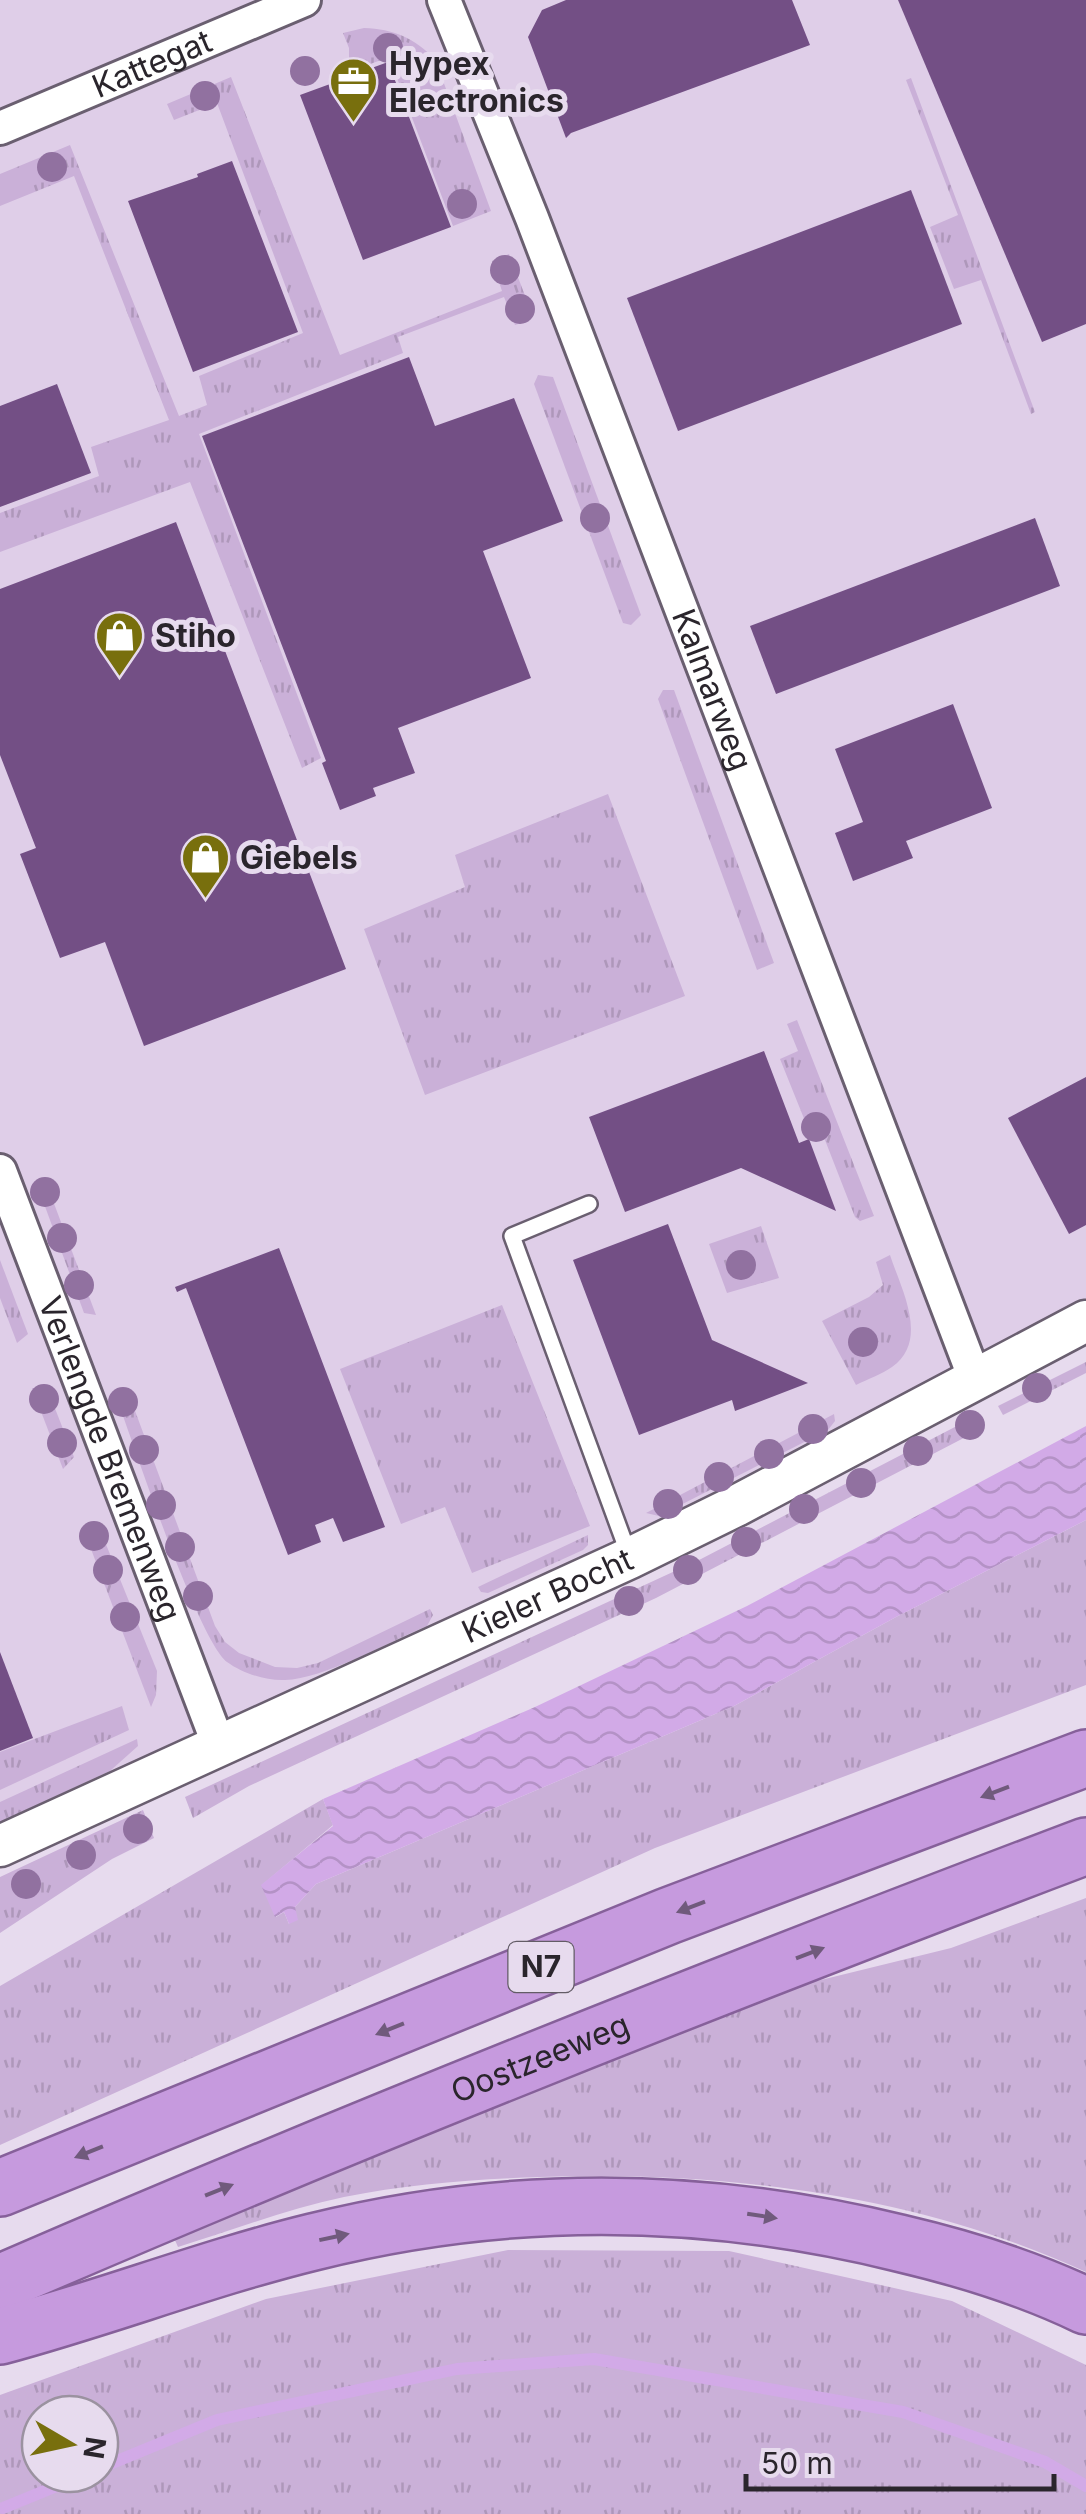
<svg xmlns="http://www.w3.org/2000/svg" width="1086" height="2514" font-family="Inter,sans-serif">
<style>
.built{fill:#dfcee8}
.grass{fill:url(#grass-tufts);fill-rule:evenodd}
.water{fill:url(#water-waves)}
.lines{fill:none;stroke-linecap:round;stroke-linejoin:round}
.stream{stroke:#d2aae7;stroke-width:12}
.building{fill:#734f85}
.service-casing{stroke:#6a5f70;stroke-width:20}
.minor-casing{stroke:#6a5f70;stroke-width:38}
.tertiary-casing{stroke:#6a5f70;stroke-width:45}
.trunk-casing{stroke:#86609a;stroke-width:60}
.service{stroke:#fff;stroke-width:15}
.minor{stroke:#fff;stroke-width:32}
.tertiary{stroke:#fff;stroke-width:40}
.trunk{stroke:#c69ade;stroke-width:55}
.tree{fill:#9171a0}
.oneway{fill:#705a7c}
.labels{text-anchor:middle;stroke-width:10;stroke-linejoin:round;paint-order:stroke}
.shield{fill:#e7dbee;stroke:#635c66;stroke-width:2.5}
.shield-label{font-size:30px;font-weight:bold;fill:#2a252c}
.poi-label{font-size:32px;font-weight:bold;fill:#2a252c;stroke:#e7dbee;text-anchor:start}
.street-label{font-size:32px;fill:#2a252c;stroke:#e7dbee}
</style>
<defs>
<pattern id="grass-tufts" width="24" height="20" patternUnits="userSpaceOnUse" patternTransform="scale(2.5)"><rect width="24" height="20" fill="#cab0d8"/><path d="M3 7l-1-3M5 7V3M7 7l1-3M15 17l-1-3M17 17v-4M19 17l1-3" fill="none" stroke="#ae97ba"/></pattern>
<pattern id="water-waves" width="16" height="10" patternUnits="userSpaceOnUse" patternTransform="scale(2.5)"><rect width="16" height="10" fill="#d2aae7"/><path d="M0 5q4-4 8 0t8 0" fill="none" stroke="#b492c6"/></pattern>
</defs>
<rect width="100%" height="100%" fill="#e7dbee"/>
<path class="built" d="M0,0H1086V1336L668,1558L0,1866Z"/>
<g class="grass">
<path d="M364,28C394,29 414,38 435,59L491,211L453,226L389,57L349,72V48L343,33Z"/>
<path d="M231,77L340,355L502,291L492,261L509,254L531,311L528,321L515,325L504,297L398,337L403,353L199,434L321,758L302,768L190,482L0,552V513L99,476L91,447L169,420L74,176L0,206V174L70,145L179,416L207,405L199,376L303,333L217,103L174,120L167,104Z"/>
<path d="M911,78L1035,412L1031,414L981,280L954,289L930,227L958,215L906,80Z"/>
<path d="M538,375L553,377L641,615L631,625L623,623L534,384Z"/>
<path d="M663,690H674L774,963L757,970L658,699Z"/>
<path d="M608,794L685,996L425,1095L364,929L465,887L455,855Z"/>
<path d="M797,1020L874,1216L860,1221L855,1217L816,1117L805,1121L780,1059L798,1051L787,1024Z"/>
<path d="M44,1177L96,1315L84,1313L39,1190Z"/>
<path d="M761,1226L779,1278L727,1293L709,1244Z"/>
<path d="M890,1255C901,1289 930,1340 892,1367C882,1374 868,1379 856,1385L822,1321L869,1297L883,1285L876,1262Z"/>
<path d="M0,1260L28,1334L17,1343L0,1298Z"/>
<path d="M502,1305L590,1526L472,1573L445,1507L401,1524L340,1369Z"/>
<path d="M1086,1362V1373L1003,1415L998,1406Z"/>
<path d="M32,1388H47L74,1457L63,1469Z"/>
<path d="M128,1392L215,1626L225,1642L239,1653L275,1667L297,1668L318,1663L430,1609L433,1615L427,1626C389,1642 323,1679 285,1680C266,1681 242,1673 227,1662C198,1639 135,1448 118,1402L121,1395Z"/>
<path d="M834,1414L835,1421L828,1430L659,1516L646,1513Z"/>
<path d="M976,1416L983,1428L656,1598L249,1786L193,1818L185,1797L701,1559Z"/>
<path d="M1086,1520V1685L655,1848L0,2145V1986L323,1799L333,1825L262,1885L276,1917L284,1912L289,1924L295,1907L316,1884L734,1706L896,1617Z"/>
<path d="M91,1524L99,1527L157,1671L156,1695L151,1707L83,1528Z"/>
<path d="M588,1535V1545L583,1550L488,1593L481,1592L478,1587Z"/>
<path d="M122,1706L129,1730L0,1790V1752Z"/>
<path d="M137,1739L138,1746L110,1771L0,1822V1802Z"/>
<path d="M143,1810L154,1838L112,1859L0,1933V1877Z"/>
<path d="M1086,1898V2272C917,2194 724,2171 540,2177C475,2179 408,2184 344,2197C288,2209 232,2230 178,2247L174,2238L776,1991L951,1948Z"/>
<path d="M508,2250L729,2251L952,2301L1086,2365V2514H0V2395L266,2299ZM100,2414V2474H40V2414Z"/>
</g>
<path class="water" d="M1086,1426V1520L896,1617L734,1706L316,1884L295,1907L298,1920L289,1924L284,1912L275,1917L261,1885L333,1826L323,1799L535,1707L747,1606Z"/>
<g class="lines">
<g class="stream">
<path d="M100,2468L217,2420L457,2369L594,2359L903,2412L1045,2462L1086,2486"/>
<path d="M3,2508L86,2474"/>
</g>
</g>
<g class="building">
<path d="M566,0H792L810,45L571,133L566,138L528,37L542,10Z"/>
<path d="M898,0H1086V324L1042,342Z"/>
<path d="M388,62L451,227L363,260L300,95L341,80L343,84L352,81L350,76Z"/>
<path d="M232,161L298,332L193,372L128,201L198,177L197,174Z"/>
<path d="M911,190L962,324L678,431L627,298Z"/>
<path d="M409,357L435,426L514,398L563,521L483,551L531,678L398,728L415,773L373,788L376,796L340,810L322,763L326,761L202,436Z"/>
<path d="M57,384L91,473L0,507V406Z"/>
<path d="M1035,518L1060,586L776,694L750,626Z"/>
<path d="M176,522L346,969L144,1046L105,942L60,958L20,854L36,848L0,755V589Z"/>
<path d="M953,704L992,808L906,841L913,858L853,881L835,833L863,822L835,749Z"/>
<path d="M764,1051L799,1143L809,1139L836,1211L741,1168L625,1212L589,1117Z"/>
<path d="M1086,1077V1225L1069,1234L1008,1118Z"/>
<path d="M668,1224L712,1340L808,1383L735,1411L732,1400L639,1435L573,1260Z"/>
<path d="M279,1248L385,1527L343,1542L333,1518L315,1525L321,1542L288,1555L186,1288L177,1292L175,1287Z"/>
<path d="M0,1652L33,1738L0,1751Z"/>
</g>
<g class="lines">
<defs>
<path id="service" d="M589,1204L512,1236L629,1555"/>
<g id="minor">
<path id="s1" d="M444,0L532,218L975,1379"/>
<path id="s2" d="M0,128L304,0"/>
<path id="s3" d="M0,1171L219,1746"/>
</g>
<g id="tertiary">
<path id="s4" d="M0,1846L630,1558L736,1506L1086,1321"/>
</g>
<g id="trunk">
<path d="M0,2188L668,1916L1086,1758"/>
<path id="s5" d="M0,2283C358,2128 721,1984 1086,1846"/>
<path d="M0,2336C105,2308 207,2268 313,2242C509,2193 703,2195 899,2243C963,2258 1026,2277 1086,2306"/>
</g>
</defs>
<use href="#service" class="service-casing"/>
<use href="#minor" class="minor-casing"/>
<use href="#tertiary" class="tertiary-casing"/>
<use href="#trunk" class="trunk-casing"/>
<use href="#service" class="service"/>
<use href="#minor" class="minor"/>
<use href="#tertiary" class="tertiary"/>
<use href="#trunk" class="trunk"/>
</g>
<g class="tree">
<circle cx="388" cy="48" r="15"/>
<circle cx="305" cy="71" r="15"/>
<circle cx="205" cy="96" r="15"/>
<circle cx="52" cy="167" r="15"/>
<circle cx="462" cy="204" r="15"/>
<circle cx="505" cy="270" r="15"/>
<circle cx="520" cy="309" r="15"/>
<circle cx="595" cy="518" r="15"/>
<circle cx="816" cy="1127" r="15"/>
<circle cx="45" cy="1192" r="15"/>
<circle cx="62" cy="1238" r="15"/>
<circle cx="741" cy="1265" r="15"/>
<circle cx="79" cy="1285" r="15"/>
<circle cx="863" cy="1342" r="15"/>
<circle cx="1037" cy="1388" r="15"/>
<circle cx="44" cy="1399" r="15"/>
<circle cx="123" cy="1402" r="15"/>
<circle cx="970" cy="1425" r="15"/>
<circle cx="813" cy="1429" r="15"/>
<circle cx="62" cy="1443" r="15"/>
<circle cx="144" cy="1450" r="15"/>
<circle cx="918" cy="1451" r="15"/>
<circle cx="769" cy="1454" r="15"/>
<circle cx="719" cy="1477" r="15"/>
<circle cx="861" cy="1483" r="15"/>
<circle cx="668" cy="1504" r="15"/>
<circle cx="161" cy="1505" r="15"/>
<circle cx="804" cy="1509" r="15"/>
<circle cx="94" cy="1536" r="15"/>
<circle cx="746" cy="1542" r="15"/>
<circle cx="180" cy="1547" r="15"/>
<circle cx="108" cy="1570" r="15"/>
<circle cx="688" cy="1570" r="15"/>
<circle cx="198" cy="1596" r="15"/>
<circle cx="629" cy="1601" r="15"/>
<circle cx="125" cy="1617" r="15"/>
<circle cx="138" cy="1829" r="15"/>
<circle cx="81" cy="1855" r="15"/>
<circle cx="26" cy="1884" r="15"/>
</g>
<defs><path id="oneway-solid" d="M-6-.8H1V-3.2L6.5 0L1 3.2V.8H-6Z" transform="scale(2.5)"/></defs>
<g class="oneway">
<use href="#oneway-solid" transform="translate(995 1792) rotate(159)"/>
<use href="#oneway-solid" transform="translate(691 1907) rotate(159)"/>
<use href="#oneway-solid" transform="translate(810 1953) rotate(-21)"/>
<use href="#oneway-solid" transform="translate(390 2029) rotate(158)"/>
<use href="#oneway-solid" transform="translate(89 2152) rotate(158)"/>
<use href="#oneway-solid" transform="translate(219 2190) rotate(-22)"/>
<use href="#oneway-solid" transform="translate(762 2216) rotate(9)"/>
<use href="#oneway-solid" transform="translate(334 2237) rotate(-12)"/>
</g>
<defs>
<symbol id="office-pin" viewBox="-11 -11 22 30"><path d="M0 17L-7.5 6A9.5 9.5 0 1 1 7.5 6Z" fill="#786f0d" stroke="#e7dbee"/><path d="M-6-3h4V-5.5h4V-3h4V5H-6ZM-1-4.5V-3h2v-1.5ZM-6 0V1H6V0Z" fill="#fff"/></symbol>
<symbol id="shop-pin" viewBox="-11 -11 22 30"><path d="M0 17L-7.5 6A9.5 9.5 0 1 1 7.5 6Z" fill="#786f0d" stroke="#e7dbee"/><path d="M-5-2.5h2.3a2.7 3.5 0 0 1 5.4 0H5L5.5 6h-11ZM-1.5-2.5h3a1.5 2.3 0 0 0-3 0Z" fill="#fff"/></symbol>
</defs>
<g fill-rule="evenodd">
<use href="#office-pin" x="326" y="54" width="55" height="75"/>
<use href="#shop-pin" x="92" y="608" width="55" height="75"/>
<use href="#shop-pin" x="178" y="830" width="55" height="75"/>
</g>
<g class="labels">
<rect class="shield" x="508.5" y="1942" width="65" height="50" rx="8"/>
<g class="shield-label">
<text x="541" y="1977">N7</text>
</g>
<g class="poi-label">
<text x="389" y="75">Hypex<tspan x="389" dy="37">Electronics</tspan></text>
<text x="155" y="647">Stiho</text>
<text x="240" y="869">Giebels</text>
</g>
<g class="street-label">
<text dy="11" stroke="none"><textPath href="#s2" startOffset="165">Kattegat</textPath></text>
<text dy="11" stroke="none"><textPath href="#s1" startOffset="740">Kalmarweg</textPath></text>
<text dy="11" stroke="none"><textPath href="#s3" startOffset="308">Verlengde Bremenweg</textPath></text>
<text dy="11" stroke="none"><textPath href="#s4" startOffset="602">Kieler Bocht</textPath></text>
<text dy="11" stroke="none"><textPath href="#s5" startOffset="585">Oostzeeweg</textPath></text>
</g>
</g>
<g transform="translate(70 2444) rotate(99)"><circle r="48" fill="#e7dbee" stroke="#9b92a0" stroke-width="2.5"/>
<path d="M0-8L18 38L0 25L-18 38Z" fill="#786f0d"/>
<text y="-15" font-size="28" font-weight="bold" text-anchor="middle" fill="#2a252c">N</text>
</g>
<path d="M746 2474v15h308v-15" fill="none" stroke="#2a252c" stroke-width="5"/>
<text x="761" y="2474" font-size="30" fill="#2a252c" stroke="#e7dbee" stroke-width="8" paint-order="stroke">50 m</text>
</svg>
